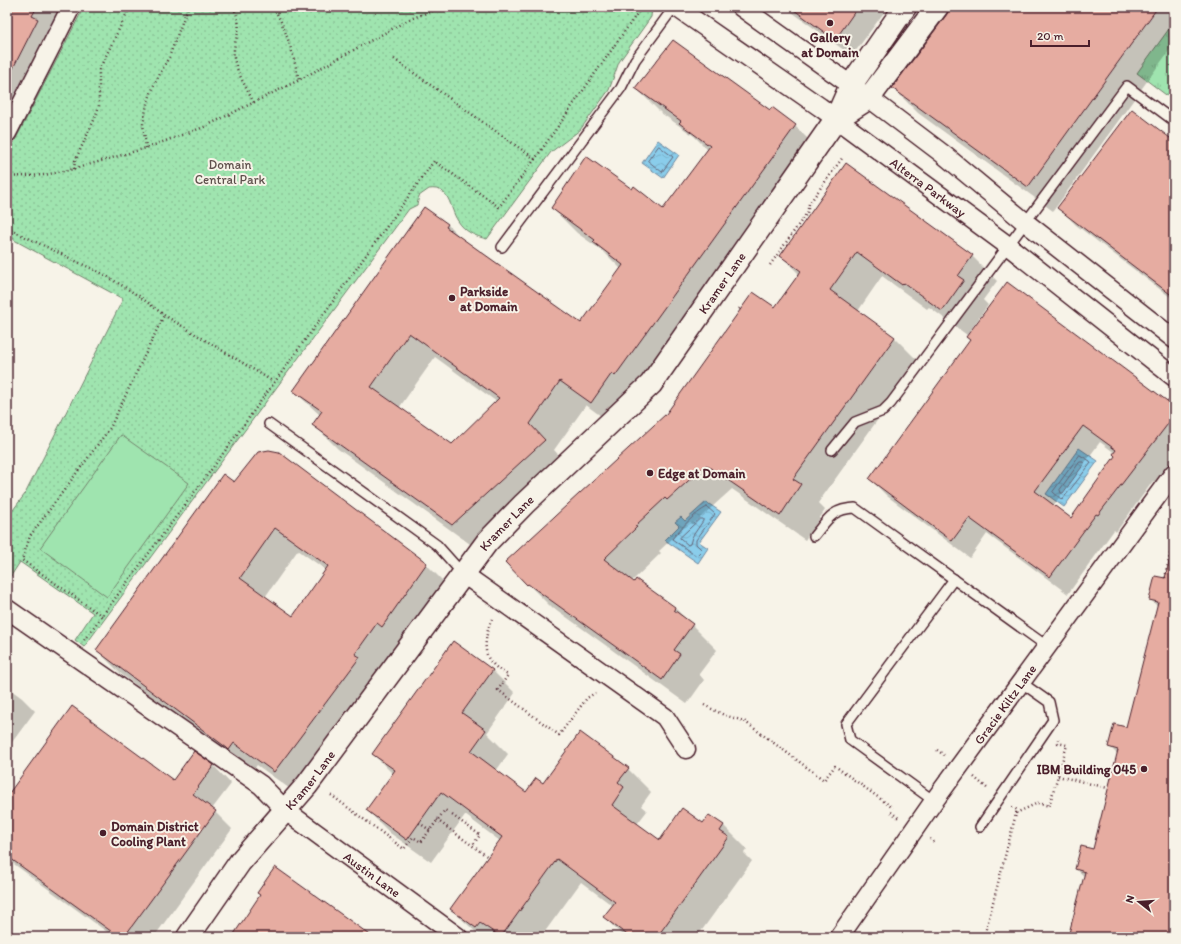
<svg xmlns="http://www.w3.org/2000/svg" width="1181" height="944" font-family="Itim,sans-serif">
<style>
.grass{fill:url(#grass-tufts);stroke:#74826d}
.park{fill:url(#park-dots);stroke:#74826d}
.garden{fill:#9fe4af;stroke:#74826d}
.water{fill:url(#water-waves);stroke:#70879e}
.shadow{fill:#0003;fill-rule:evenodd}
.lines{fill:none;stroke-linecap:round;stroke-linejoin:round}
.shore{stroke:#646578;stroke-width:1}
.building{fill:#e6aca1;stroke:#4a1f2b;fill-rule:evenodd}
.lane-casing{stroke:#4a1f2b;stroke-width:12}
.street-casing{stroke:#4a1f2b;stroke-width:21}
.secondary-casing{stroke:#4a1f2b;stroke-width:25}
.path{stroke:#4a1f2b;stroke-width:2.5;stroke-dasharray:1 3;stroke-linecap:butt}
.lane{stroke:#f7f3e8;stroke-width:9}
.street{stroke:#f7f3e8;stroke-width:18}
.secondary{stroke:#f7f3e8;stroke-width:22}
.poi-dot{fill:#4a1f2b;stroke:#f7f3e8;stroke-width:1.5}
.labels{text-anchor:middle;stroke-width:4;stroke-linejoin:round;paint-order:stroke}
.poi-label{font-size:13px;font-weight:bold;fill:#4a1f2b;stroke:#f7f3e8;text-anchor:start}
.park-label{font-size:13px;fill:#5f504c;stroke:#f7f3e8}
.street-label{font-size:13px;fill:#4a1f2b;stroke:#f7f3e8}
</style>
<defs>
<pattern id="grass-tufts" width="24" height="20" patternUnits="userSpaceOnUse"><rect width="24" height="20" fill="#9fe4af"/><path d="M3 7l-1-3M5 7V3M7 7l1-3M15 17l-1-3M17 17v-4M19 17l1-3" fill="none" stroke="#8ac397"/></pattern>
<pattern id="park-dots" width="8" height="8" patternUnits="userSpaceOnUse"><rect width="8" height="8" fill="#9fe4af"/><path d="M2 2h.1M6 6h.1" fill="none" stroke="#8ac397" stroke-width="1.8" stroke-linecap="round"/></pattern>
<pattern id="water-waves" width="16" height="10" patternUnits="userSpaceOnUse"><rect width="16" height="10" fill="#8acdeb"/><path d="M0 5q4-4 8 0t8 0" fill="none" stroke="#79b0ca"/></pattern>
</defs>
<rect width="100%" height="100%" fill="#f7f3e8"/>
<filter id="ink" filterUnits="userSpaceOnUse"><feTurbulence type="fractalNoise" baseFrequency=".025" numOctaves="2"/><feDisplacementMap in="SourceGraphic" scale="8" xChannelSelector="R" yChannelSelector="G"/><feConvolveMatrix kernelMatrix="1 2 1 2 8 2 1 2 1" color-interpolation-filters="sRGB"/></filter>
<g filter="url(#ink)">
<path class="grass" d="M1174,22V101L1137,73Z"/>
<path class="park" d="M84,7H652L651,17L619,62L609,90L580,130L551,152L487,239C475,236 465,232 458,221C449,208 451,186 429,189L419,196L417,205L409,209L84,647L75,640L93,613L20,562L7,582V518L25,494L123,299L14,240L7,217V156Z"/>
<path class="garden" d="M121,435L189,483L107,597L40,548Z"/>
<g class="water">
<path d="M658,140L679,155L663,178L642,163Z"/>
<path d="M1079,448L1098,461L1064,507L1046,494Z"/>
<path d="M706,502L721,512L699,542L708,548L698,563L665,540L679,526L675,522L681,517L685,521Z"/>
</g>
<g class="shadow">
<path d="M7,7H62L7,131Z"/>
<path d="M785,7H888L852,56Z"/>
<path d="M951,7H1174V44L1053,211L918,113L893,88L948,15Z"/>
<path d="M636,88L770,111L772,109L795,126L820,151L616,427L586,405L554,450L569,466L477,549L338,449L313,424L320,415L294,391L447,224L463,240L581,325L621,269L604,252L577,233L552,208L632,191L664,210L708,150L694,136L661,113ZM435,357L497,402L453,445L399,408Z"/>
<path d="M1174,142V300L1076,225L1059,208Z"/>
<path d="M846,165L972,256L997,281L983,300L988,305L967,335L929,307L927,309L882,276L858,311L894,337L919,362L818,503L825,510L805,540L732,489L693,524L690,522L659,551L661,553L632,581L634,583L636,580L675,608L717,650L699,674L704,680L687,704L554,608L553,609L507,563L667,415L775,308L800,275L781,256Z"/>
<path d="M971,341L1174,407V457L1155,482L1153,481L1116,532L1114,530L1068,594L987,534L970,558L887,496L870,479ZM1100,442L1115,453L1116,457L1071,519L1053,506Z"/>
<path d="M234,484L426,564L449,587L297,794L257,765L252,772L250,771L120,673L97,650ZM298,550L326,570L293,617L265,597Z"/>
<path d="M1174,582V937H1069L1085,877L1076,869L1093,850L1118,755L1109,746L1126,729L1158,607L1150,599Z"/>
<path d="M492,670L515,693L487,733L508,754L496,771L526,794L543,785L628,769L651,792L641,806L647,811L637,824L660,841L703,825L710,816L724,826L747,849L744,853L752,861L697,937H621L622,935L604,917L613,906L581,882L541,937H481L451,909L500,841L465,815L431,862L390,833L367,810L393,774L373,754Z"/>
<path d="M7,687L22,698L35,711L7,749Z"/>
<path d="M194,753L214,766L231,784L212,809L232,829L154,937H114L7,859V798L173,781Z"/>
</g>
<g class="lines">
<g class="shore">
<path d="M659,146L673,157L662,172L648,161Z"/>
<path d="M1080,455L1090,461L1091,463L1062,500L1053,492Z"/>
<path d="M1080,462H1083L1084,464L1063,493H1061L1060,490Z"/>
<path d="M707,507L715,514L696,540V544L702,550L696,556L672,539C680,529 695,513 707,507Z"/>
<path d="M700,519H703V521L692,537L690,544L688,545L680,538Z"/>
</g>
</g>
<g class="building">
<path d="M7,7H37L32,16L38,19L7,80Z"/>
<path d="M790,7H858L835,40Z"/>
<path d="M950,7H1158L1028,187L892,88L947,14Z"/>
<path d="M673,40L770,110L772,107L796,125L615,376L612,373L591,403L560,381L530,424L545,440L452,525L312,425L322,411L293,391L424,207L448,224L446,227L581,323L623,265L593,242L595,240L551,208L586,156L632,189L634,186L663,209L710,146L679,123L681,121L635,88ZM409,333L499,398L452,444L371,387Z"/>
<path d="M1132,109L1174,141V297L1057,208Z"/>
<path d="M846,163L973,255L958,276L964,280L942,311L904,283L902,285L857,252L830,290L895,337L793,479L801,484L780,516L706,465L667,500L665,498L635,526L637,527L604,559L634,582L636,579L675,607L674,610L693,624L674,650L680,654L662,680L528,584L527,585L505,562L666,414L753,292L775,307L801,271L780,256Z"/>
<path d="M1007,282L1174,406V416L1098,515L1096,514L1050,577L969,518L952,541L869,479L970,340L966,337ZM1083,426L1116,450L1113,454L1115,456L1071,518L1035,491Z"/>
<path d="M269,450L279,452L427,563L382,627L377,623L355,654L360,657L274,772L234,743L229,750L227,748L96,650L223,474L234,482L258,452ZM275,528L328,566L293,616L240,578Z"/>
<path d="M1169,562L1174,563V937H1068L1085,872L1075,869L1081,846L1093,849L1118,750L1108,747L1114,724L1126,727L1158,602L1149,600L1155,576L1165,578Z"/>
<path d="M453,641L493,670L462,713L486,730L471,751L526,792L536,778L543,783L580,732L629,768L618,782L624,787L612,805L660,840L682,808L703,823L709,815L724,825L720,831L729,837L657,937H630L603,917L615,902L557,859L501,937L480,923L476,928L450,909L502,837L441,792L407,840L366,810L395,770L372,754Z"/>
<path d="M72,706L173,780L194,751L214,765L193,794L216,811L124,937H119L7,856V796Z"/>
<path d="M275,867L373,937H232L260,895L257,893Z"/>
</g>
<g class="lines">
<defs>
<g id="lane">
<path d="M502,247L621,88L635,60L674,7"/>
<path d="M269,424L437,545L462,573"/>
<path d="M832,450L855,422L883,411L891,403L1127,86L1174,121"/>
<path d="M814,536C828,519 832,509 855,508L1048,647"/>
<path d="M934,801L850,740L846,724L954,579"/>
<path d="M980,827L1053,720L1049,702L1022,683"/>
</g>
<g id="street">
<path id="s1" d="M676,7L820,107L1007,245L1174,377"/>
<path d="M741,7L869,98L943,154L1025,222L1174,339"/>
<path d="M7,133L71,7"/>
<path d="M462,573L665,717L686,749"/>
<path id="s2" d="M7,609L261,785L286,811L458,937"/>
<path id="s3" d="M839,937L934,801L1174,473"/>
</g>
<g id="secondary">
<path d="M836,119L869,98L937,7"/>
<path id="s4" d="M188,937L240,862L307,785L487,542L524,504L651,384L836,119L851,85L905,7"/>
</g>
</defs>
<use href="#lane" class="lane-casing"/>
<use href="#street" class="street-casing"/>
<use href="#secondary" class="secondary-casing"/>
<g class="path">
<path d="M233,7C246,31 232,37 234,58C236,71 248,91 254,103"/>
<path d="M273,7C287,29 293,55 299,80"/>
<path d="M394,59L535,159L641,8L637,7"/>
<path d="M146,148L143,124L147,104L154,85L169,57L188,7"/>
<path d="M74,169L75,161L95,118L99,106V70L130,7"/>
<path d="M7,177L44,175L74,169L146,148L204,127L299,80L410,19L443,7"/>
<path d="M7,228L105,275L139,296L164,315L274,382"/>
<path d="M770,265L807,213L809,204L843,157"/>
<path d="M739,309L741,307"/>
<path d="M1165,578L1171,550L1174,546"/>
<path d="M102,616L22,560L30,536L110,428L164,315"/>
<path d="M492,619C486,632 481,654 493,664C497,669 503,672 508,675L498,690L559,735L587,698L595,693"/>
<path d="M84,640L217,462L434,161L499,207L535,159"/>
<path d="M704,705L724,715L744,721L824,780L835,766L893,808"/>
<path d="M937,750L944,755"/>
<path d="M1058,776L1108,788"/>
<path d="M974,777L988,789"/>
<path d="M331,795L404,849L413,837L421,842L445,810L480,835L472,846"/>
<path d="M891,812L900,819"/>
<path d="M1016,813L1038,803L1049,806L1067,745L1058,743V739"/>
<path d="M437,820L488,857"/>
<path d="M419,823L430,830"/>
<path d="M930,839L934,842"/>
<path d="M984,937L1017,810L1011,806"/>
</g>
<use href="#lane" class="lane"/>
<use href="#street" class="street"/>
<use href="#secondary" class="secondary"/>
</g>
</g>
<g class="poi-dot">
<circle cx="830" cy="23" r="4"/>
<circle cx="452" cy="298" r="4"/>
<circle cx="650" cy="473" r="4"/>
<circle cx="1144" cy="769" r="4"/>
<circle cx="103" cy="833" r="4"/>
</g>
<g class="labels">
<g class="poi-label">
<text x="830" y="42" text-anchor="middle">Gallery<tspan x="830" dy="15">at Domain</tspan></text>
<text x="460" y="296">Parkside<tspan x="460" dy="15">at Domain</tspan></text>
<text x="658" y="478">Edge at Domain</text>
<text x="1136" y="774" text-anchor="end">IBM Building 045</text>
<text x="111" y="831">Domain District<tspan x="111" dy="15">Cooling Plant</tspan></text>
</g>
<g class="park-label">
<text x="230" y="169">Domain<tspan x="230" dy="15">Central Park</tspan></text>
</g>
<g class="street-label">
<text dy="5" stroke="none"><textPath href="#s1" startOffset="310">Alterra Parkway</textPath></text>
<text dy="5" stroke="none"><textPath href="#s4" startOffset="847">Kramer Lane</textPath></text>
<text dy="5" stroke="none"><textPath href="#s4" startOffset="523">Kramer Lane</textPath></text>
<text dy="5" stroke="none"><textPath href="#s3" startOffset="286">Gracie Kiltz Lane</textPath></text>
<text dy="5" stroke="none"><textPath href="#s4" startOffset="199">Kramer Lane</textPath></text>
<text dy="5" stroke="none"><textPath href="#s2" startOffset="452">Austin Lane</textPath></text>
</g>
</g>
<rect width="1181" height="944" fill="none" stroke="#f7f3e8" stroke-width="24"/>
<rect x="12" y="12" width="1157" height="920" fill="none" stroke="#4a1f2b" stroke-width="1.5" filter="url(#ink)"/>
<g transform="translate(1139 902) rotate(287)" stroke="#f7f3e8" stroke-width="3" paint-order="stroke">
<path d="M0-3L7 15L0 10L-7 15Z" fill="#4a1f2b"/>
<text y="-6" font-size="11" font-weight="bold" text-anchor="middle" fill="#4a1f2b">N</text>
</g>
<path d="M1031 40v6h58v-6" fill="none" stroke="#4a1f2b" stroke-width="2"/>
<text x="1037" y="40" font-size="12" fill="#4a1f2b" stroke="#f7f3e8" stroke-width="3" paint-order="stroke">20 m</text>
</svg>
